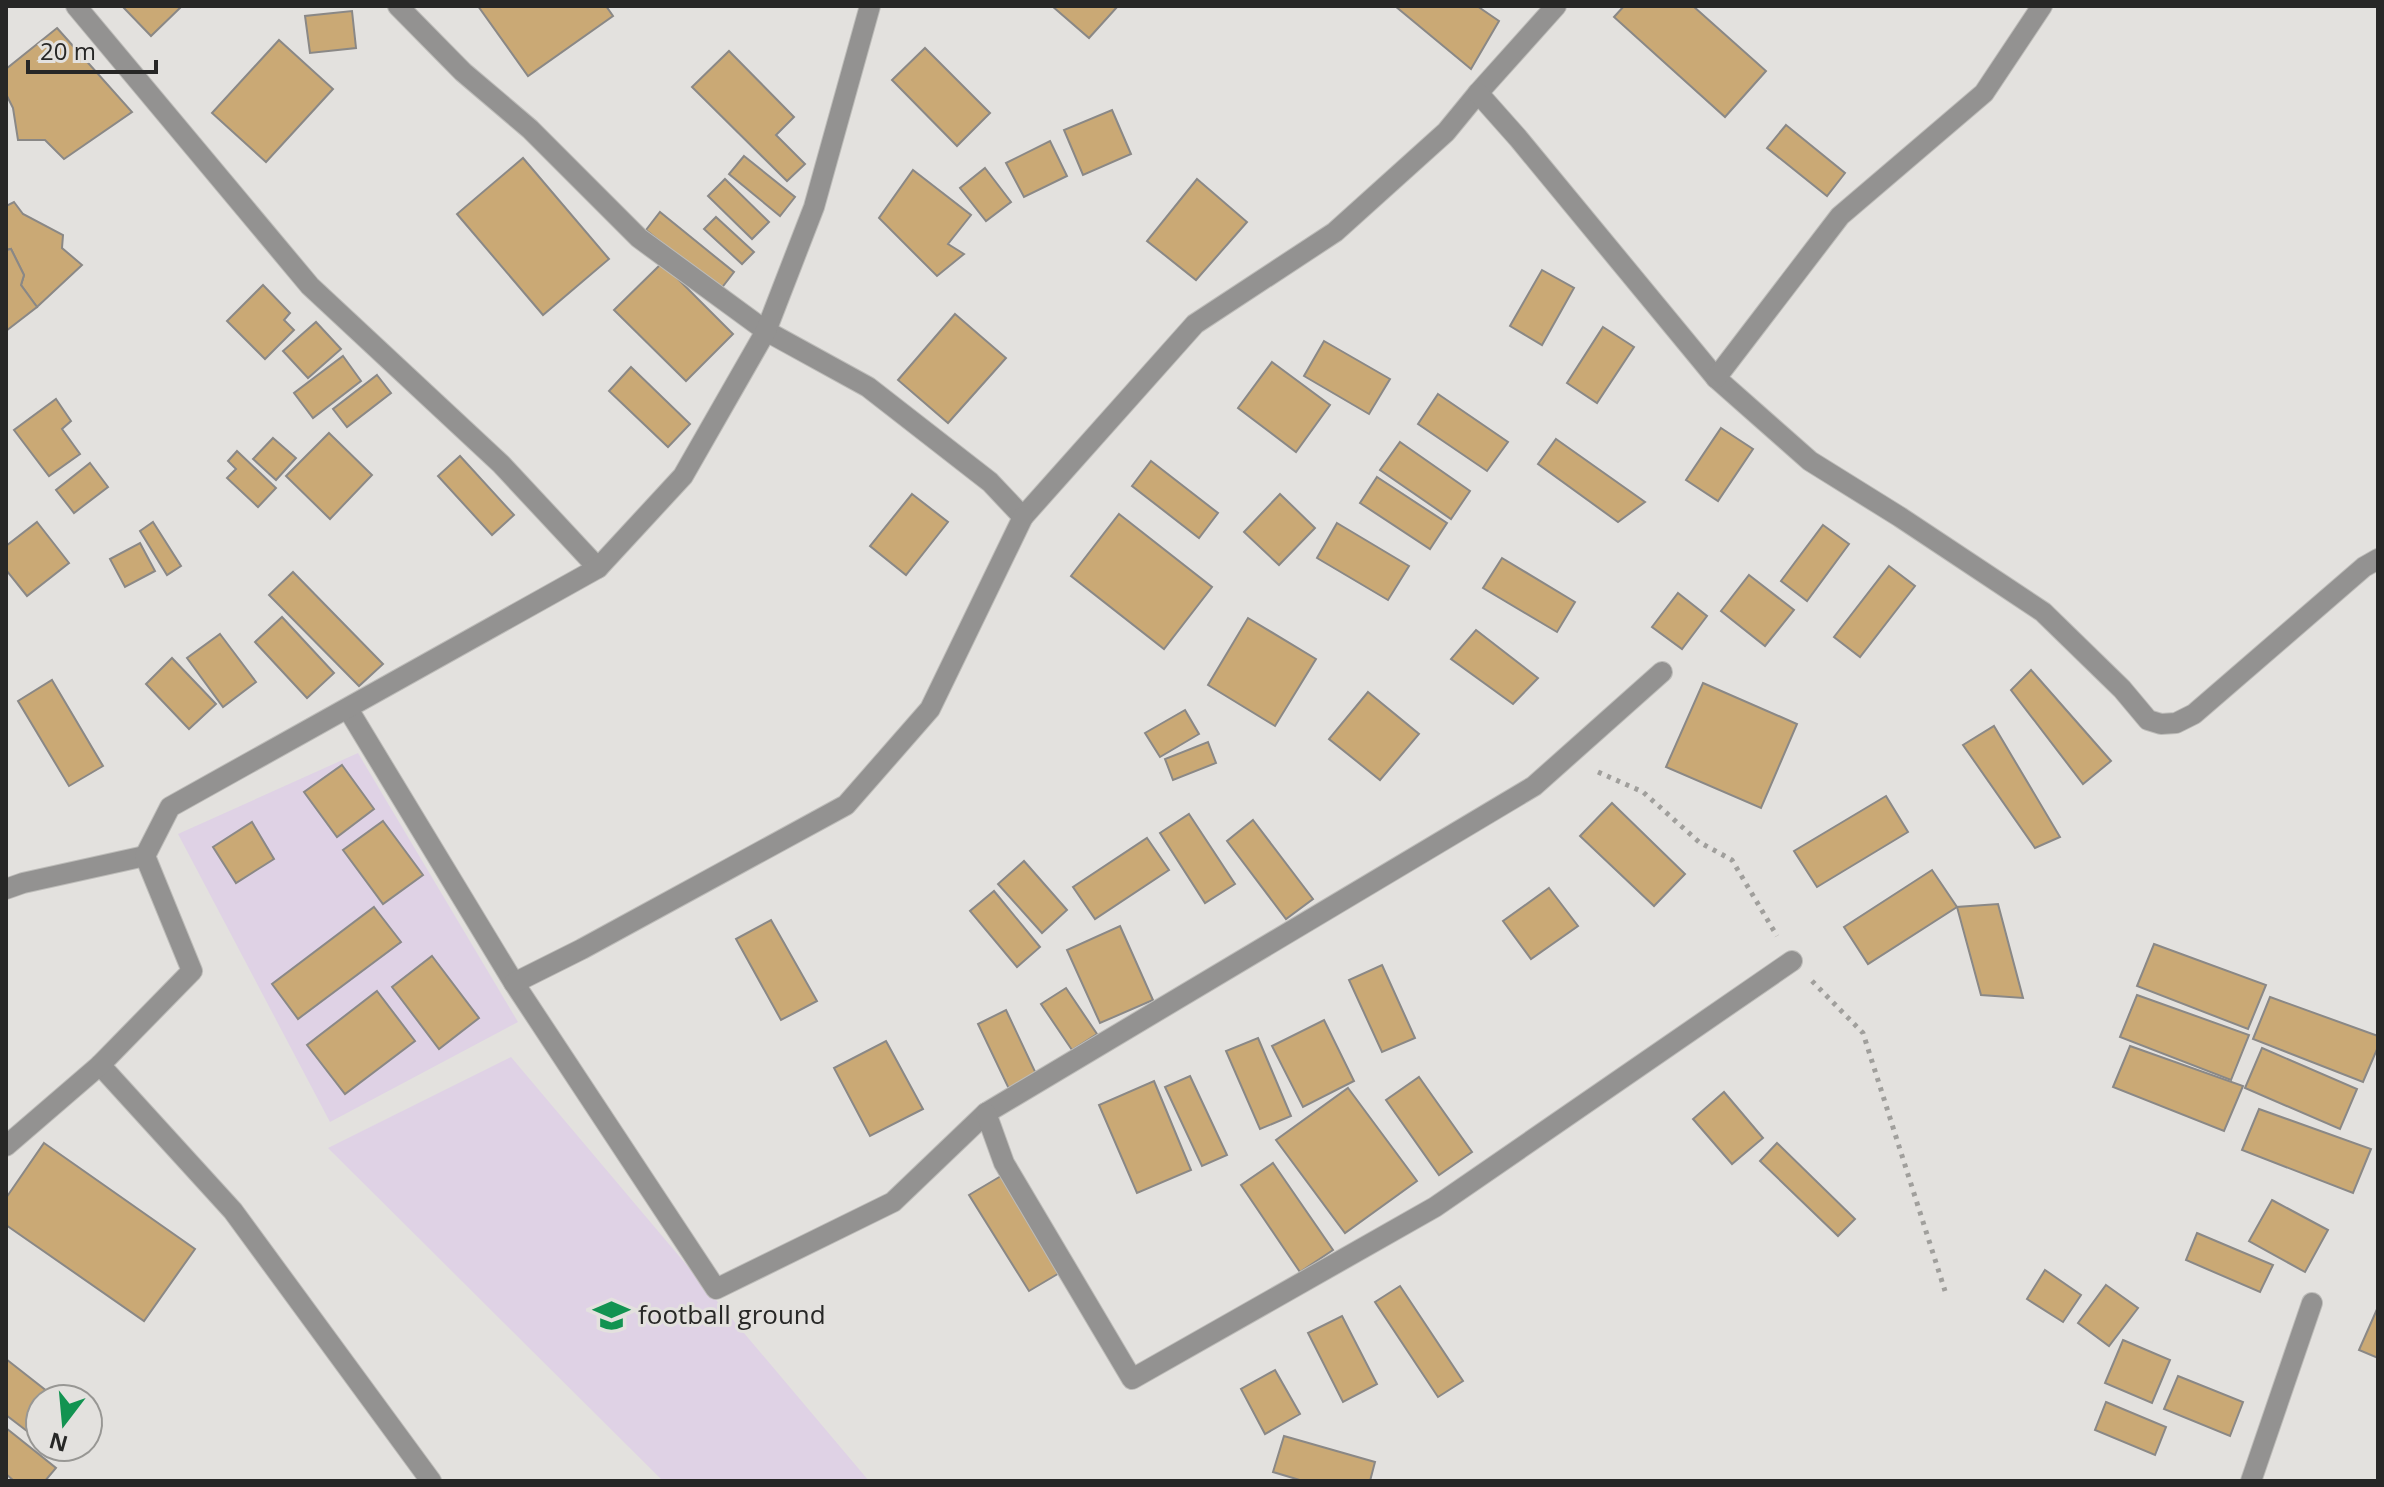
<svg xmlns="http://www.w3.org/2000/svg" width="2384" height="1487" font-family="'Open Sans',sans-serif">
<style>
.education{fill:#dfd2e5}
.building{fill:#caa975;stroke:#8a8886;stroke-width:2}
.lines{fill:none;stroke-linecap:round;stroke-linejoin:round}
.minor-casing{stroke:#bdbcb9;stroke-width:22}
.path{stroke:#a09f9c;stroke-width:5;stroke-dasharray:4 6;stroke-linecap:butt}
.minor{stroke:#939291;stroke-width:20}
.labels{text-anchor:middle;stroke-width:6;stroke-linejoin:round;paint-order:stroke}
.poi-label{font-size:26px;fill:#272726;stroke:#e3e1de;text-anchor:start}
</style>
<rect width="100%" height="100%" fill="#e3e1de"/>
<g class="education">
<path d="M358,753L518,1022L330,1122L178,834Z"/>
<path d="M511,1057L869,1481H663L328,1148Z"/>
</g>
<g class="building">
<path d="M122,6H182L151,36Z"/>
<path d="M478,6H606L613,16L528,76Z"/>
<path d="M1052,6H1118L1089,38Z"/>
<path d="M1395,6H1477L1499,21L1471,69Z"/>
<path d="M1624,6H1693L1766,71L1725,117L1614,17Z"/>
<path d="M352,11L356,48L310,53L305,16Z"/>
<path d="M57,28L132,112L64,159L45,140H18L13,108L6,94V69Z"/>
<path d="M279,40L333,89L266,162L212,113Z"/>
<path d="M925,48L990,113L957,146L892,80Z"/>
<path d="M729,51L794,117L776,135L805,164L787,181L692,87Z"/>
<path d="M1112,110L1131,154L1083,175L1064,130Z"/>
<path d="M1786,125L1845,173L1827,196L1767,148Z"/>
<path d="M1050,141L1067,176L1024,197L1006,163Z"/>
<path d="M744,156L795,197L780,216L729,174Z"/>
<path d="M523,158L609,259L543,315L457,214Z"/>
<path d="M985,168L1011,202L986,221L960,188Z"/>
<path d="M913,170L971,215L948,244L964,254L937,276L879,218Z"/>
<path d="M725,179L769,222L752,239L708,196Z"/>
<path d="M1197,179L1247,222L1196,280L1147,241Z"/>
<path d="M14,202L23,214L63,235L62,248L82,265L37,307L21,285L24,275L11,249L6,250V206Z"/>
<path d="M660,212L734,272L720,290L646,230Z"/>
<path d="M716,217L754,252L742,264L704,229Z"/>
<path d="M11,249L24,275L21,285L37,307L6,331V250Z"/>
<path d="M662,263L733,334L686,381L614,310Z"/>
<path d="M1542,270L1574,288L1542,345L1510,326Z"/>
<path d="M263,285L290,313L284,320L294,330L265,359L227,321Z"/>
<path d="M955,314L1006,358L948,423L898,380Z"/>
<path d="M316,322L341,349L308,378L283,351Z"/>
<path d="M1603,327L1634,347L1597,403L1567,383Z"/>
<path d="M1324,341L1390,379L1369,414L1304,376Z"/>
<path d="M343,356L361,381L313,418L294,393Z"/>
<path d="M1272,362L1330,405L1296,452L1238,408Z"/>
<path d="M631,367L690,424L668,447L609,391Z"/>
<path d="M377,375L391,393L347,427L333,409Z"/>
<path d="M1438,394L1508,442L1487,471L1418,424Z"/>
<path d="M56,399L71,421L62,429L80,454L49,476L14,430Z"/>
<path d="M1721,428L1753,449L1718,501L1686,480Z"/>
<path d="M329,433L372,475L330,519L286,476Z"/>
<path d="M273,438L296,458L276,480L253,459Z"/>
<path d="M1556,439L1645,502L1618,522L1538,464Z"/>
<path d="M1400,442L1470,491L1451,519L1380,470Z"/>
<path d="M237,451L276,488L258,507L227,478L236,469L228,461Z"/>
<path d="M460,456L514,515L492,535L438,476Z"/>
<path d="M1151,461L1218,513L1199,538L1132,486Z"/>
<path d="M90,463L108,487L74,513L56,490Z"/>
<path d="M1377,477L1447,523L1430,549L1360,503Z"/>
<path d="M912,494L948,522L906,575L870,546Z"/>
<path d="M1280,494L1315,528L1279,565L1244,532Z"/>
<path d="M1119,514L1212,587L1164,649L1071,576Z"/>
<path d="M37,522L69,563L27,596L6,570V546Z"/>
<path d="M153,522L181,566L167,575L140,531Z"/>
<path d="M1337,523L1409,566L1388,600L1317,558Z"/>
<path d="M1823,525L1849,544L1807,601L1781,581Z"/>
<path d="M140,543L155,571L125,587L110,559Z"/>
<path d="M1502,558L1575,602L1557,632L1483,588Z"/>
<path d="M1889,566L1915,586L1860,657L1834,637Z"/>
<path d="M293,572L383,664L359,686L269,595Z"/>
<path d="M1749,575L1794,610L1765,646L1721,611Z"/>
<path d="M1678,593L1707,616L1682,649L1652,627Z"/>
<path d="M282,617L334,673L307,698L255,642Z"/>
<path d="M1248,618L1316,659L1275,726L1208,685Z"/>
<path d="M1476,630L1538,678L1513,704L1451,659Z"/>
<path d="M220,634L256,682L223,707L187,658Z"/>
<path d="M172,658L216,704L189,729L146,684Z"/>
<path d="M2031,670L2111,761L2083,784L2011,690Z"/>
<path d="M52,680L103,766L69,786L18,701Z"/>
<path d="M1703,683L1797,724L1761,808L1666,767Z"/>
<path d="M1368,692L1419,734L1380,780L1329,739Z"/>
<path d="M1185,710L1199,734L1160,757L1145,733Z"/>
<path d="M1994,726L2060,837L2035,848L1963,745Z"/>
<path d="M1208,742L1216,763L1173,780L1165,759Z"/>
<path d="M342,765L374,809L337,837L304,792Z"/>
<path d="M1886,796L1908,832L1817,887L1794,851Z"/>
<path d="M1612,803L1685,874L1654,906L1580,836Z"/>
<path d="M1189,814L1235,884L1205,903L1160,833Z"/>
<path d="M1253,820L1313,899L1286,919L1227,841Z"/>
<path d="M383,821L423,875L383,904L343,850Z"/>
<path d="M252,822L274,859L236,883L213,847Z"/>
<path d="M1147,838L1169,870L1095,919L1073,887Z"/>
<path d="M1024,861L1067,910L1042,933L998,884Z"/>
<path d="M1932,870L1957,907L1868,964L1844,927Z"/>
<path d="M1549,888L1578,926L1531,959L1503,921Z"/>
<path d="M994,891L1040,947L1017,967L970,911Z"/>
<path d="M1998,904L2023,998L1981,995L1957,907Z"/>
<path d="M374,907L401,942L298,1019L272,984Z"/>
<path d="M771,920L817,1001L781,1020L736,939Z"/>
<path d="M1120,926L1153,1000L1100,1023L1067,950Z"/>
<path d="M2154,944L2266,985L2248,1029L2137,986Z"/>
<path d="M432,956L479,1018L439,1049L392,987Z"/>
<path d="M1382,965L1415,1038L1382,1052L1349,980Z"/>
<path d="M1066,988L1097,1034L1072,1050L1041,1004Z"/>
<path d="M377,991L415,1041L345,1094L307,1045Z"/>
<path d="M2137,995L2249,1035L2231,1080L2120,1037Z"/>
<path d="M2270,997L2378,1036V1047L2363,1082L2253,1039Z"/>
<path d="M1006,1010L1038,1078L1010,1091L978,1024Z"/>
<path d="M1324,1020L1354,1081L1303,1107L1272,1046Z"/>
<path d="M1258,1038L1291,1116L1260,1129L1226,1051Z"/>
<path d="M886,1041L923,1109L870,1136L834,1068Z"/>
<path d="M2130,1046L2243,1086L2224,1131L2113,1087Z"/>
<path d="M2262,1048L2357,1089L2340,1129L2245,1088Z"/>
<path d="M1190,1076L1227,1155L1202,1166L1165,1087Z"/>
<path d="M1419,1077L1472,1152L1439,1175L1386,1100Z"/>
<path d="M1154,1081L1191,1170L1137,1193L1099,1105Z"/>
<path d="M1348,1088L1417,1181L1345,1233L1276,1140Z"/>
<path d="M1724,1092L1763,1138L1732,1164L1693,1119Z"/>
<path d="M2259,1109L2371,1149L2353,1193L2242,1150Z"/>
<path d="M44,1143L195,1249L144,1321L6,1225V1198Z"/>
<path d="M1777,1143L1855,1219L1838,1236L1760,1161Z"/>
<path d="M1273,1163L1333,1250L1300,1272L1241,1185Z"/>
<path d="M1001,1176L1061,1272L1029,1291L969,1195Z"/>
<path d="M2272,1200L2328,1230L2305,1272L2249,1241Z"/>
<path d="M2197,1233L2273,1265L2260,1292L2186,1260Z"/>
<path d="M2045,1270L2081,1295L2063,1322L2027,1299Z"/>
<path d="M2106,1285L2138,1308L2109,1346L2078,1323Z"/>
<path d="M1400,1286L1463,1381L1438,1397L1375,1302Z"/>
<path d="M2378,1307V1358L2359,1350Z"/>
<path d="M1342,1316L1377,1384L1343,1402L1308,1333Z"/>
<path d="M2123,1340L2170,1360L2152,1403L2105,1383Z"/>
<path d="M6,1359L57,1399H40V1441L6,1415Z"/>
<path d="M1275,1370L1300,1414L1265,1434L1241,1389Z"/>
<path d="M2178,1376L2243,1402L2230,1436L2164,1409Z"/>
<path d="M2106,1402L2166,1427L2155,1455L2095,1430Z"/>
<path d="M6,1428L56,1468L45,1481H14L6,1474Z"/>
<path d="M1284,1436L1375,1462L1370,1481H1303L1273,1472Z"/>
<path d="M48,1447H67L60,1456Z"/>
</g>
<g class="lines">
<defs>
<g id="minor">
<path d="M76,6L310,286L501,464L598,568"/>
<path d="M398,6L463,72L530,129L639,238L766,331L868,387L990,482L1023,517L1195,324L1335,232L1446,132L1478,93L1556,6"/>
<path d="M1478,93L1518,138L1716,378L1810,461L1900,517L2043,612L2122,689L2148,720L2161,724L2176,723L2194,714L2364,567L2378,559"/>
<path d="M1716,378L1840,216L1984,93L2042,6"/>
<path d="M348,709L514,983L716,1289L893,1202L986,1113L1534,786L1662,672"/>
<path d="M6,889L23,883L145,856"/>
<path d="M514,983L582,949L846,805L930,709L1023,517"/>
<path d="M100,1065L233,1211L431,1481"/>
<path d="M986,1113L1004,1163L1132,1379L1435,1207L1792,961"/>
<path d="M6,1146L100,1065L192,971L145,856L170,807L598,568L683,476L766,331L814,207L870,6"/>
<path d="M2251,1481L2312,1303"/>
</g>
</defs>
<use href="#minor" class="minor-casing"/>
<g class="path">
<path d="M1598,772L1643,792L1699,842L1732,860L1777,936"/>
<path d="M1812,981L1863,1033L1945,1291"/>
</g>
<use href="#minor" class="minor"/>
</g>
<defs>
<symbol id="school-bare" viewBox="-9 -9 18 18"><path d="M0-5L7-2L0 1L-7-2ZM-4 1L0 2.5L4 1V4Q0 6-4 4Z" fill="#129351" stroke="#e3e1de" stroke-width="2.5" paint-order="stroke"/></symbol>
</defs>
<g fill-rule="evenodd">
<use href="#school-bare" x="586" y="1290" width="51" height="51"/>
</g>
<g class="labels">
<g class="poi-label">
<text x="638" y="1324">football ground</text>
</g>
</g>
<rect width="2384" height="1487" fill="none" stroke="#272726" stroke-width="16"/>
<g transform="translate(64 1423) rotate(196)"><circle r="38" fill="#e3e1de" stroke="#989794" stroke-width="2"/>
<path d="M0-6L14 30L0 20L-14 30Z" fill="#129351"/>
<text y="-12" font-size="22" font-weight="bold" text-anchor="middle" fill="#272726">N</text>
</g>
<path d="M28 60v12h128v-12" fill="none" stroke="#272726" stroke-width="4"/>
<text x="40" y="60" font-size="24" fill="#272726" stroke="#e3e1de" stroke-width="6" paint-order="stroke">20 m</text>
</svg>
